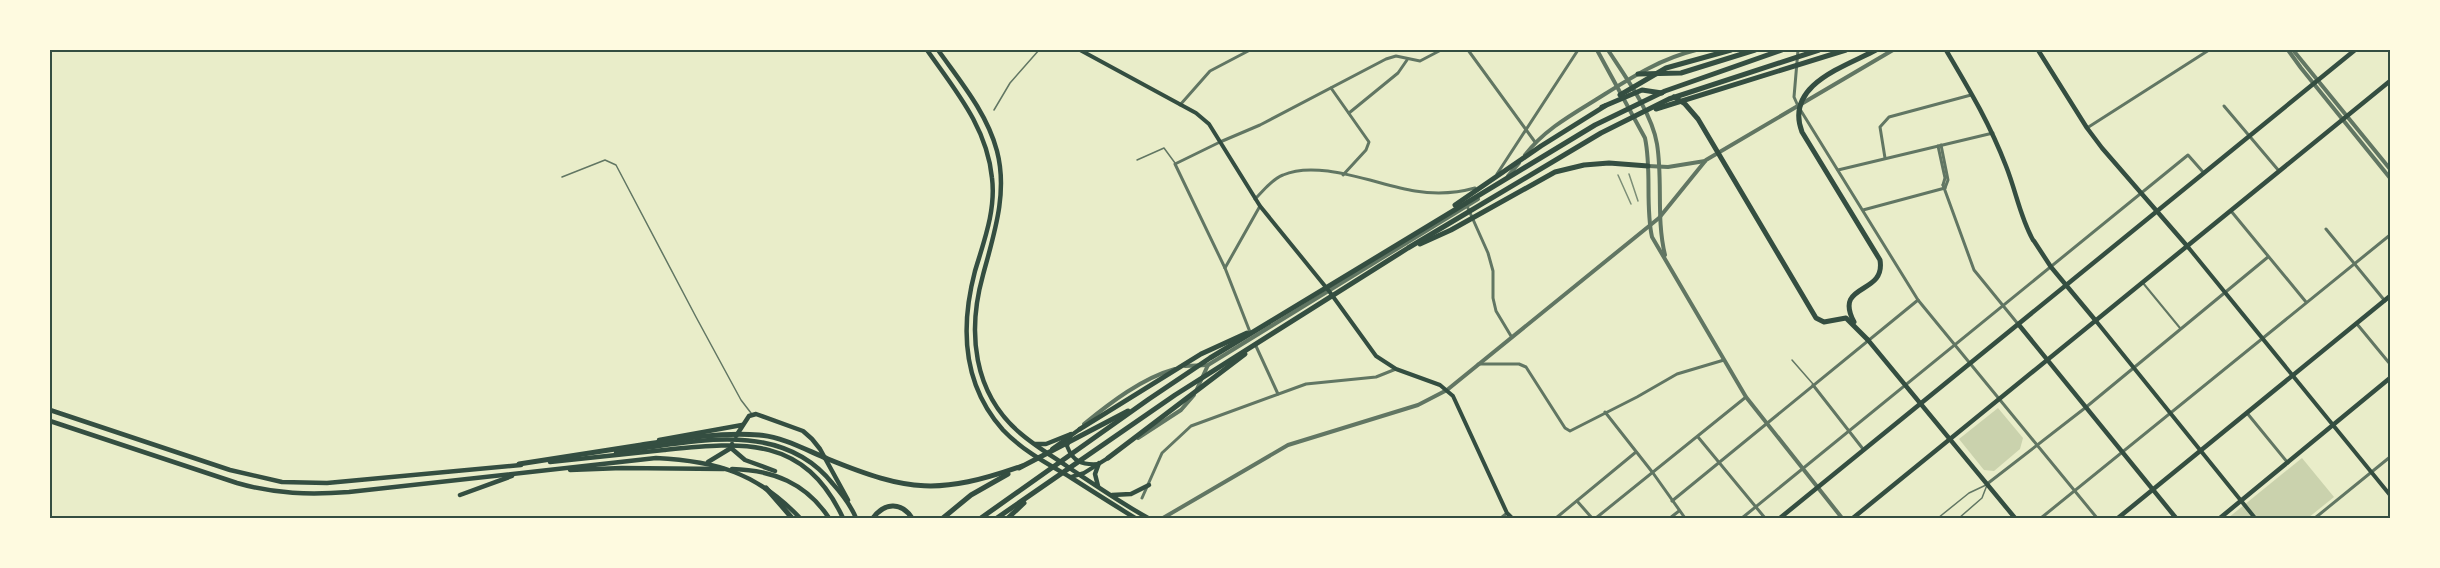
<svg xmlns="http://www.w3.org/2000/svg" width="2440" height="568" font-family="'Open Sans',sans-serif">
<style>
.green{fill:#cad2ad}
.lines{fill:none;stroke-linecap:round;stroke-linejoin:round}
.service{stroke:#617663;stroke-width:1.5}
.pedestrian{stroke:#617663;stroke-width:2}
.minor{stroke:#617663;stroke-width:3}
.tertiary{stroke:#617663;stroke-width:4}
.secondary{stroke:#344e41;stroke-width:4}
.primary{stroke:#344e41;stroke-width:4.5}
.motorway{stroke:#344e41;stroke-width:5}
.rail{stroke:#7c8e77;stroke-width:1.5}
.neatline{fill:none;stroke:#344e41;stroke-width:2}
</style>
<rect width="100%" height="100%" fill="#e9edc9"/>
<g class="green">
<path d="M1998,408L2023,438L2020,449L1994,471L1984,470L1959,439Z"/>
<path d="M2302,458L2334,497L2308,518H2228Z"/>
</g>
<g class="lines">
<g class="service">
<path d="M994,110L1010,83L1039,50"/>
<path d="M1137,160L1164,148L1175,163"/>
<path d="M562,177L605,160L616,165L696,317L741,400L751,413"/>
<path d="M1792,360L1813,384"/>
<path d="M1938,518L1969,493L1986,485"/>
<path d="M1959,518L1982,498L1987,485"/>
</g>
<path class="pedestrian" d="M2143,283L2180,328"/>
<g class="minor">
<path d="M1468,50L1535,142"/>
<path d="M1798,50L1794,97L1798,106L1918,300L2097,518"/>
<path d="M1331,88L1369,142L1366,150L1343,175"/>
<path d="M1180,105L1210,71L1250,50"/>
<path d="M2224,106L2279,171"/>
<path d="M1349,113L1398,73L1407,60"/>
<path d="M2087,128L2209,50"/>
<path d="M1941,145L1948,180L1945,188"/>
<path d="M1938,146L1945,178L1943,185"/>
<path d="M1885,158L1880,127L1889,117L1971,95"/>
<path d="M1838,170L1993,133"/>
<path d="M1497,174L1578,50"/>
<path d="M1943,185L1974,270L2018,324"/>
<path d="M1255,199C1263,191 1272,179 1283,175C1319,159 1377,185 1415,191C1434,194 1457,193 1475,188"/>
<path d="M1467,206L1488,253L1493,271V298L1496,311L1511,336"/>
<path d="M1863,210L1945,188"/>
<path d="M2231,211L2306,302"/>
<path d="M2326,229L2385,301"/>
<path d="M1225,268L1260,206"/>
<path d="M2357,324L2390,364"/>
<path d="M1250,332L1225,268L1175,164L1220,142L1260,125L1386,59L1396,56L1420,61L1441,50"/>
<path d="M1255,344L1278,394"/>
<path d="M1478,364H1519L1526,367L1565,428L1570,431L1637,397L1677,374L1724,360"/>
<path d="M1813,385L1863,449"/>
<path d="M1605,412L1653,473L1685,518"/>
<path d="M2247,413L2288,463"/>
<path d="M1698,437L1765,518"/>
<path d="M1987,484L2085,408L2268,257"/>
<path d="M1142,498L1162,453L1191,426L1306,384L1376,377L1396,369"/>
<path d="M1577,501L1592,518"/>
<path d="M1672,501L1918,300"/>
<path d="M1501,518L1507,513"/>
<path d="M1556,518L1636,452"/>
<path d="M1596,518L1746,397"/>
<path d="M1670,518L1679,511"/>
<path d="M1742,518L2188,155L2203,172"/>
<path d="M2041,518L2390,235"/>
<path d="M2315,518L2390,457"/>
</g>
<g class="tertiary">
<path d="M1597,50L1645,138C1652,171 1645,205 1652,237L1746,397L1842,518"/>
<path d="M1608,50C1625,76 1652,113 1657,144C1663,181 1656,218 1665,255"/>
<path d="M2288,50L2301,68L2390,178"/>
<path d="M2293,50L2390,169"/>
<path d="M1525,155C1544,130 1571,115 1597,99C1629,79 1659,59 1696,50"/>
<path d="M1648,166L1668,167L1705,161"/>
<path d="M1508,176L1519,163"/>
<path d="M1185,366L1208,365L1478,199"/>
<path d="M1197,389L1208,365"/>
<path d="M1084,424C1110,403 1142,378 1175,369"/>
<path d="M1138,438L1181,410L1194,395"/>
<path d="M1163,518L1288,445L1418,405L1447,390L1659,218L1706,160L1893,50"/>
</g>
<g class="secondary">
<path d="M1080,50L1196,113L1209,124L1260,206L1329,291L1376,356L1396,369L1440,385L1453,396L1507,513L1512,518"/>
<path d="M2188,247L2390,495"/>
<path d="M2096,321L2255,518"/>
<path d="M1071,434L1067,446C1073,462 1082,465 1098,464"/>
<path d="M1052,449L1080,429"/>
<path d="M1071,477L1084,473L1108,458"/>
</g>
<g class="primary">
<path d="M927,50C955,90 987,127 992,178C996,210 984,241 975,271C960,328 962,384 1003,430C1022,450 1046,463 1070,477C1092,491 1114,505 1135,518"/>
<path d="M938,50C960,81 987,113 997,151C1008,193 994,234 983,275C967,332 973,393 1020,433C1035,446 1052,456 1068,467C1095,485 1121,503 1148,518"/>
<path d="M1946,50C1969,89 1989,122 2006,166C2016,191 2020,217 2033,240"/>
<path d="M2038,50L2087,128L2102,148L2188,247"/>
<path d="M2034,241L2051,267L2096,321"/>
<path d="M2019,325L2176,518"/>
<path d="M1868,340L2015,518"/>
<path d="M50,410L230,470L282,482L327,483L521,465"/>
<path d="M50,421L237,483C275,494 310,495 349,492L656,458C717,461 757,473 800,518"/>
<path d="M736,436L749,416L756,414L803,431L812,439L820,449L848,500"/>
<path d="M659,440L742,425"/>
<path d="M732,444L731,448L745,460L775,471"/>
<path d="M1035,444H1046L1071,434"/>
<path d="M616,452C689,443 780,417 833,484C842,494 851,506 856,518"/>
<path d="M550,462C588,458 626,454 664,450C743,442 804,435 843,518"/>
<path d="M708,462L731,448"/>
<path d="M732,469C773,470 806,483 829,518"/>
<path d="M570,470L622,468L724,469"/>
<path d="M1098,486L1095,474L1099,463"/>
<path d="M460,495L512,476"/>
<path d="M1112,495L1131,494L1149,485"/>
<path d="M1780,518L2355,50"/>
<path d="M1853,518L2390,81"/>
<path d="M2118,518L2390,296"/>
<path d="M2220,518L2390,378"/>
</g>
<g class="motorway">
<path d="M1638,74L1681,73L1755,50"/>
<path d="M1620,95L1666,68L1731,50"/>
<path d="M1674,97L1685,104L1698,119L1816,318L1824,322L1846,318L1868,340"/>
<path d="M1602,107L1642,90L1662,93"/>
<path d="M1656,109L1846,50"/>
<path d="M1455,205L1541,146L1605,106"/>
<path d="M1420,244L1451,230L1555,172L1584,165L1609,163L1648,166"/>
<path d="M1854,322C1833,282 1886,296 1880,260L1802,132C1784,85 1844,67 1876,50"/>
<path d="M1080,429L1201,354L1247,333"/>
<path d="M1108,458L1245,354"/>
<path d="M519,464C560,458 600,451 641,445C679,439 720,432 759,435C783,437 806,450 828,459C909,492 939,495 1022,466"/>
<path d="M1019,468L1128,411"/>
<path d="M766,488L792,518"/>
<path d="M873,518C884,503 901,501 912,518"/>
<path d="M943,518L971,495L1008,474"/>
<path d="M981,518L1149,399L1210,358L1595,125L1665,91L1782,50"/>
<path d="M997,518L1175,395L1408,248L1601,133L1669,99L1819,50"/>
<path d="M1008,518L1024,503"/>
</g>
<g class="rail">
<path d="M1629,174L1638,201"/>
<path d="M1618,175L1631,204"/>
</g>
</g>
<rect width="2440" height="568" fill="none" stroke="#fefae0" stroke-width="102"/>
<rect x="51" y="51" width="2338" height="466" class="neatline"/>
</svg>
